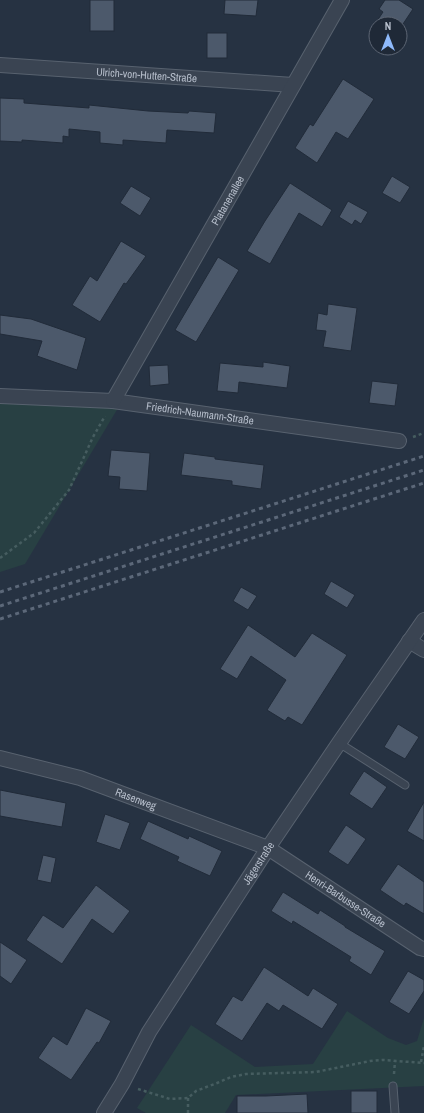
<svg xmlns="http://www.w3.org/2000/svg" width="424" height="1113" font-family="'Archivo Narrow',sans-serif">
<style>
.green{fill:#284043}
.building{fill:#4c596b;stroke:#212b39}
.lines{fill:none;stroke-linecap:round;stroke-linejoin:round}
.service-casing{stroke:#58626f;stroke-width:9}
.minor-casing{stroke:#58626f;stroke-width:16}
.path{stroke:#465d60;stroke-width:2.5;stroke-dasharray:3 3;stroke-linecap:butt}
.service{stroke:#3a4452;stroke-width:7}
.minor{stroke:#3a4452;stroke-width:14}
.rail{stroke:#5c6879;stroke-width:3;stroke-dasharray:4 4;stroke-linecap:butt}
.labels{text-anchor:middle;stroke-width:4;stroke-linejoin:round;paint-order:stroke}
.street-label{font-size:11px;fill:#b7bfcc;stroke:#1f2937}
</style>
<rect width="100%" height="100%" fill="#263242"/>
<g class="green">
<path d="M0,401L71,403L118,408L25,564L0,572Z"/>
<path d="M347,1011L388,1038L406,1045L417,1041L424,1018V1086L236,1095L225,1113H146L137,1108L191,1025L255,1067L313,1064Z"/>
</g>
<g class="building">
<rect x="90" y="0" width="24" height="31"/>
<path d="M225,0H258L256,16L224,14Z"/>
<path d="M385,0H399L413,9L403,24H375L383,12L379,9Z"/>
<rect x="207" y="33" width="20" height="25"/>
<path d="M343,79L374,99L348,139L336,132L317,163L295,148L310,124L313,126Z"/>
<path d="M0,98L24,99V103L89,108V105L148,111L188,113L189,111L216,113L214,133L167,130L166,143L123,140V145L100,143V132L69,129V137L63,136V143L22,140V142L0,141Z"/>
<path d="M392,176L410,187L400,203L382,193Z"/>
<path d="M290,183L332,210L322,227L299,213L270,264L247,251L265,221Z"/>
<path d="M131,186L151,198L140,216L120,203Z"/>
<path d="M348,201L368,212L361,224L355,220L352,225L339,217Z"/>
<path d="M121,241L146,256L126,284L124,283L100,322L72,305L90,276L97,281Z"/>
<path d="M218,257L239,270L196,342L175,330Z"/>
<path d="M328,304L357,308L351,351L323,347L326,331L316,330L318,313L327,315Z"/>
<path d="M0,315L31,319L86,338L77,370L37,356L42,341L0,334Z"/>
<path d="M263,362L290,366L287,388L239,382L238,393L217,391L220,363L263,367Z"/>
<path d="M168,365L169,384L150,386L149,366Z"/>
<path d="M372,381L398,384L395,406L369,403Z"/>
<path d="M111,450L150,453L147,491L119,489L120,477L108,476Z"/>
<path d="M184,453L215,457V459L264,465L261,489L232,485V481L181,475Z"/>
<path d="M331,581L355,595L347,608L324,594Z"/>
<path d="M241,587L257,596L248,610L233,601Z"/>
<path d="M248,625L295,657L312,633L347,655L302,725L288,717L285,721L267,710L286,680L251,656L237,679L220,669Z"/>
<path d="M398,724L419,737L405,759L384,747Z"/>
<path d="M364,771L387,787L372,809L349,794Z"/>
<path d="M0,790L66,803L62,827L0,816Z"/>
<path d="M424,802V841L407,831Z"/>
<path d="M105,814L130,823L120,850L96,842Z"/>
<path d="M148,821L188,839L189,836L222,851L210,876L177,861L179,857L140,839Z"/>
<path d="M346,825L366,839L348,865L328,852Z"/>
<path d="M43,855L56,858L51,883L37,880Z"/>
<path d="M398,864L424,882V914L406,903L404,906L380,890Z"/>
<path d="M96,885L130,911L113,934L92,919L62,964L26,940L43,915L63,928Z"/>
<path d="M283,892L318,914L320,910L345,926V927L385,951L371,975L349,961L351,957L293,921L292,924L271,911Z"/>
<path d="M0,942L27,960L11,984L0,976Z"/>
<path d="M264,967L308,996L313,988L338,1004L322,1029L283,1005L279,1011L267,1003L242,1041L215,1024L233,996L242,1001Z"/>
<path d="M408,971L424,980V991L409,1014L389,1002Z"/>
<path d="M86,1008L111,1021L99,1043L97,1042L71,1080L38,1058L53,1036L67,1045Z"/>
<rect x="351" y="1091" width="26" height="22"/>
<path d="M307,1094L308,1113H237V1096H266Z"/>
</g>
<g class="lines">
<defs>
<g id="service">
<path d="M339,743L405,785"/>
<path d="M393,1086L395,1113"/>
</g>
<g id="minor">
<path id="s1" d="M0,65L293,85"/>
<path id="s2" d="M0,396L113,401L399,441"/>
<path id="s3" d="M113,401L342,0"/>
<path d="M409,641L424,650"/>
<path id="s4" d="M0,758L80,778L268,848L420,948L424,949"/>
<path id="s5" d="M104,1113L122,1084L149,1032L268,848L339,743L424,620"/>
</g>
</defs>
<use href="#service" class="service-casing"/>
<use href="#minor" class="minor-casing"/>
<g class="path">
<path d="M413,437L424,433"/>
<path d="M0,558L34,533L69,490L93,437L105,416"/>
<path d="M421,1062L424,1046"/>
<path d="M394,1074L395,1061"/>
<path d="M138,1089L170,1099L188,1098L196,1091L217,1083L231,1077L246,1074L316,1072L370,1061L383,1060L424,1063"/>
<path d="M188,1113V1098"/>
</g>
<use href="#service" class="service"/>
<use href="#minor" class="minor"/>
<g class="rail">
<path d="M0,592L424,456"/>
<path d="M0,606L424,470"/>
<path d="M0,619L424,483"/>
</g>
</g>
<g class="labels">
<g class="street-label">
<text dy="4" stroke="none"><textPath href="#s1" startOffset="147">Ulrich-von-Hutten-Straße</textPath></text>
<text dy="4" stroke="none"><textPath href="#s3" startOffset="231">Platanenallee</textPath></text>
<text dy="4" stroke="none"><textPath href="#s2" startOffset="201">Friedrich-Naumann-Straße</textPath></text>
<text dy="4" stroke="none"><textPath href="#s4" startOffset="142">Rasenweg</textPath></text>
<text dy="4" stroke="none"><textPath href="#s5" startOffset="294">Jägerstraße</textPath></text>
<text dy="4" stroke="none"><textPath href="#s4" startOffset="376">Henri-Barbusse-Straße</textPath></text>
</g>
</g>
<g transform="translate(388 36)"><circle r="19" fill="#1f2937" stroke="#5c6573"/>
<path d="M0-3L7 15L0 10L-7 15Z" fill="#8eb9fa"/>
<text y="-6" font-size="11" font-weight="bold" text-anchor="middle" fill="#b7bfcc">N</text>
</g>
</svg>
